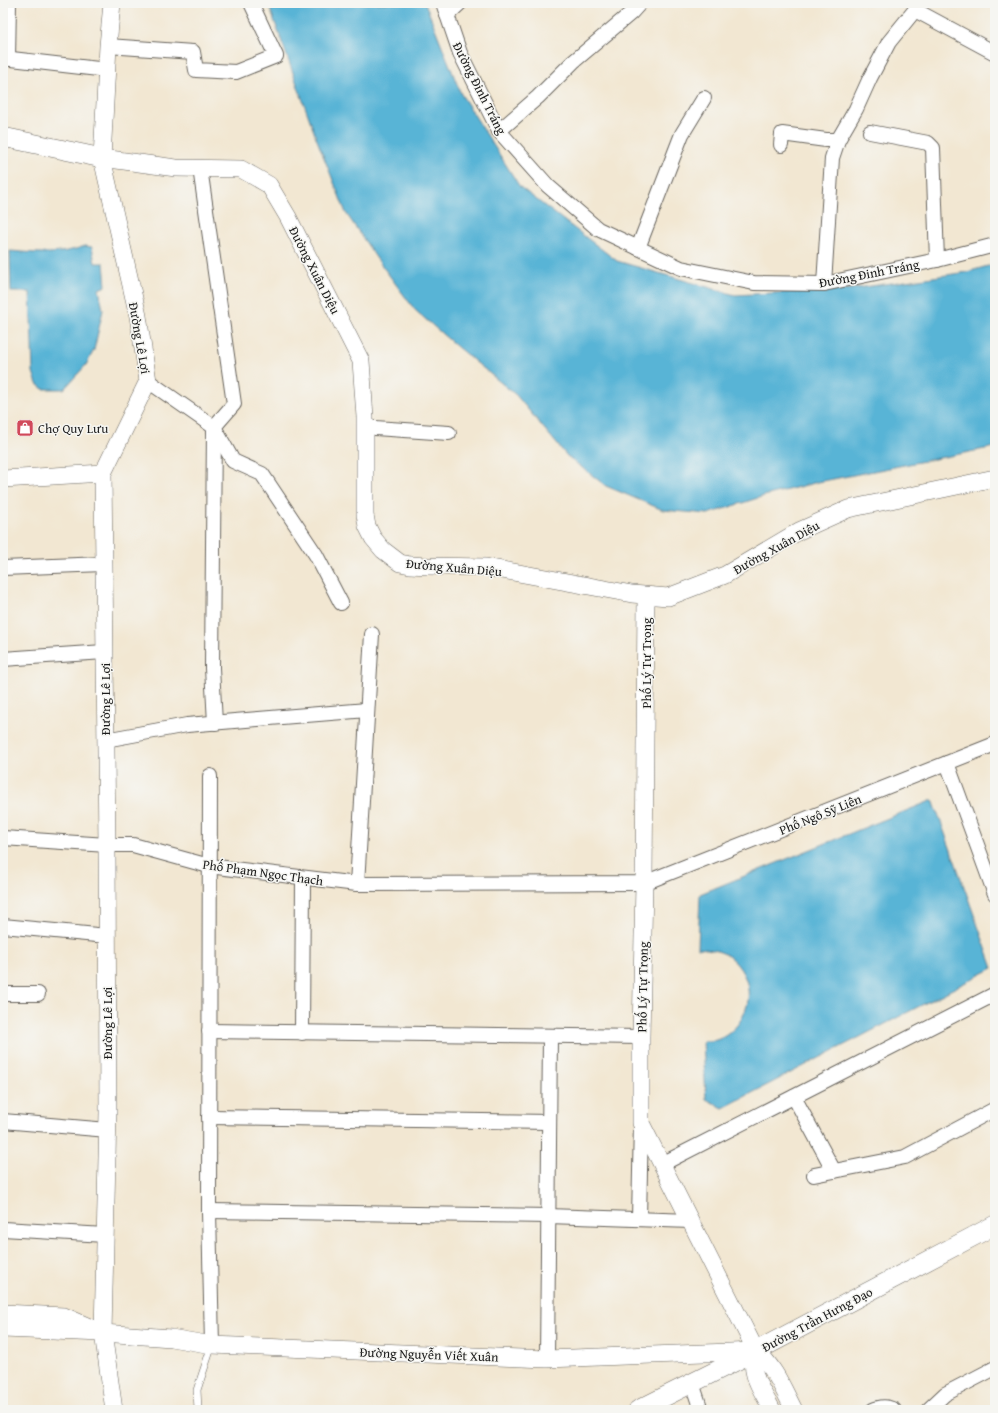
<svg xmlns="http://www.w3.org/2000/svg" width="998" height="1413" font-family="'Gentium Book Plus',serif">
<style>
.water{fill:#58b4d6;stroke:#3a6879}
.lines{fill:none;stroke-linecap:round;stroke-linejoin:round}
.service-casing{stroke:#67635c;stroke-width:8}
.minor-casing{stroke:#67635c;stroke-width:16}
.tertiary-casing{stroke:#67635c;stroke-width:18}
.secondary-casing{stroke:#67635c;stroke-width:20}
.service{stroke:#fff;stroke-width:7}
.minor{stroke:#fff;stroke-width:14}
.tertiary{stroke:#fff;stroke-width:17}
.secondary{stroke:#fff;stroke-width:19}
.labels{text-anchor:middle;stroke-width:3;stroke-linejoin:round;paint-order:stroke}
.street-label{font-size:13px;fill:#1c1c1c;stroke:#f6f6f2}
.poi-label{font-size:13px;fill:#1c1c1c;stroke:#f6f6f2;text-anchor:start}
</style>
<rect width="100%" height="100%" fill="#f6f6f2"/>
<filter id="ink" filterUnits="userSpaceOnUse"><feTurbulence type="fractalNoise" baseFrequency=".025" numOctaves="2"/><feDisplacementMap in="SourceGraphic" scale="8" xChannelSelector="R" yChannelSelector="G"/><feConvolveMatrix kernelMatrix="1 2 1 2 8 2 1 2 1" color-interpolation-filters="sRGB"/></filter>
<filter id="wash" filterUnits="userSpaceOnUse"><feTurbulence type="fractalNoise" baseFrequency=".012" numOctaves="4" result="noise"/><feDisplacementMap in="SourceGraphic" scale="16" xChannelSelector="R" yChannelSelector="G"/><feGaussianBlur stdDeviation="0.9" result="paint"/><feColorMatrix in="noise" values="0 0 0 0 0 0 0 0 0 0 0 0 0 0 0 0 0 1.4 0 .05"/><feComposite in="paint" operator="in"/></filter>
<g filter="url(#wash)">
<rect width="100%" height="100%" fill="#f2e7d2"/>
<g class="water">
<path d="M268,3H425L461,94L520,187L617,261L735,295L851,289L967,272L995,264V447L818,482L764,496L708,514L663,510L606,486L567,456L516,395L456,346L415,310L377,259L346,213L317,140Z"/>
<path d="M85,246L92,247L95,263H104L106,286L99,289L103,310L94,350L86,365L64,389H43L37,384L33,372L30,292H11L10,251C37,253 58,256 85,246Z"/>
<path d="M933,800L993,968L723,1108L706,1099L703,1041C707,1041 712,1041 716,1040C736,1034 751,1010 748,989C747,976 737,961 725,954C717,950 708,949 698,948L700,894Z"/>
</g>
</g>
<g filter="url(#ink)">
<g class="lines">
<defs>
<path id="service" d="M198,1410L197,1390L212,1345"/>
<g id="minor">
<path d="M443,3L460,53L499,131L548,186L598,229L681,268L754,283L824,284L937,260L995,245"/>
<path d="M915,10L995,53"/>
<path d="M447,15L460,3"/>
<path d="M108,46L193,52L196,70L236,72L276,56L251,3"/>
<path d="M3,58L107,70"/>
<path d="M8,59L9,3"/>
<path d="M499,131L538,97L573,62L631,13L640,3"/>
<path d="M870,132L928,143L933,148L937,260"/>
<path d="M781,145L782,134L826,140H838"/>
<path d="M200,168L234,404L214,427L212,668L215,723"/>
<path d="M638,248L682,134L704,98"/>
<path d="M824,284L832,158L838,140L856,109L870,78L889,42L915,10L918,3"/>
<path d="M148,381L214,427L233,461L262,474L316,555L341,603"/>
<path d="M365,426L375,428L449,433"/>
<path d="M3,568L103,564"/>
<path d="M372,634L357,884L644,883L995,744"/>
<path d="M3,659L104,652"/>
<path d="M105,740L187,725L367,710"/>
<path d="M947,763L995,894"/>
<path d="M210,776L209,1211L212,1345"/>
<path d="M3,838L107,845H133L209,866L357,884"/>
<path d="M3,926L107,936"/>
<path d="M3,994H38"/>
<path d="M209,1031L641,1037"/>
<path d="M302,1033L303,878"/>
<path d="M794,1097L834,1171"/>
<path d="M209,1117L549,1122"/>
<path d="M3,1121L108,1130"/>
<path d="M662,1164L995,994"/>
<path d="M814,1175L905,1157L995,1109"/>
<path d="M209,1211L548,1216L691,1221"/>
<path d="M639,1219L641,1123"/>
<path d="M3,1229L105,1235"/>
<path d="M547,1359L550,1036"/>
<path d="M692,1383L701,1410"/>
<path d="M873,1410C881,1406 887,1406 894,1410"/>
<path d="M928,1410L945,1394L995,1368"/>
</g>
<g id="tertiary">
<path d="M112,3L108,46L102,158L138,316L148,381L103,473L107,845L108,1113L103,1333L114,1410"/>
<path d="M102,158L176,168L241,169L269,185L288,217L361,361L365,417V515L367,526L373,538L383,550L400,563L410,565L428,566L486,567L632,594L668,597L725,575L799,531L848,509L995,478"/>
<path d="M3,479L103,473"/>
<path d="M646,596L644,883L641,1037V1123L756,1351C775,1367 783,1389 794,1410"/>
<path d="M3,1313L64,1316L94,1329"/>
<path d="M3,1329L103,1333L171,1338L212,1345L547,1359L756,1351"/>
<path d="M756,1351C747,1373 763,1391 772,1410"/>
</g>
<g id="secondary">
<path d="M3,137L102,158"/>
<path d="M638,1410L756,1351L995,1225"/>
</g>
</defs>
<use href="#service" class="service-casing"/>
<use href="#minor" class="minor-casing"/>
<use href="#tertiary" class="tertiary-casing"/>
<use href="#secondary" class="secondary-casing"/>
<use href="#service" class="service"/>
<use href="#minor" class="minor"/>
<use href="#tertiary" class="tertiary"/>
<use href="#secondary" class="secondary"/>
</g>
</g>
<defs>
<symbol id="shop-square" viewBox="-11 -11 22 22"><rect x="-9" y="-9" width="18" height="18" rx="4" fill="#d1495b" stroke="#f6f6f2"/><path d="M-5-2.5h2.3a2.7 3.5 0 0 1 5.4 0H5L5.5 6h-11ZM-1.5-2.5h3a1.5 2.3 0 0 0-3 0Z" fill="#fff"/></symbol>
</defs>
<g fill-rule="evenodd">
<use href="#shop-square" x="15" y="418" width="20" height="20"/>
</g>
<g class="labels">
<g class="street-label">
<text transform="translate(480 88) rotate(63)" y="5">Đường Đinh Tráng</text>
<text transform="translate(315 270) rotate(63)" y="5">Đường Xuân Diệu</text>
<text transform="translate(869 273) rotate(-11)" y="5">Đường Đinh Tráng</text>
<text transform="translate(140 338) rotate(80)" y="5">Đường Lê Lợi</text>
<text transform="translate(776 547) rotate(-29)" y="5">Đường Xuân Diệu</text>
<text transform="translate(454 567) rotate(5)" y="5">Đường Xuân Diệu</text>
<text transform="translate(646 663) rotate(-90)" y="5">Phố Lý Tự Trọng</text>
<text transform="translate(105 699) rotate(-90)" y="5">Đường Lê Lợi</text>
<text transform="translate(820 814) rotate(-22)" y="5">Phố Ngô Sỹ Liên</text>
<text transform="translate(263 872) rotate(8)" y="5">Phố Phạm Ngọc Thạch</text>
<text transform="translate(642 987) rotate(-89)" y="5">Phố Lý Tự Trọng</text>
<text transform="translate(107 1023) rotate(-90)" y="5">Đường Lê Lợi</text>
<text transform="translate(817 1319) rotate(-28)" y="5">Đường Trần Hưng Đạo</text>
<text transform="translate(429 1354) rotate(2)" y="5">Đường Nguyễn Viết Xuân</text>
</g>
<g class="poi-label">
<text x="38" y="433">Chợ Quy Lưu</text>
</g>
</g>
<rect width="998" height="1413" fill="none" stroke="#f6f6f2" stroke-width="16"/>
</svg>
